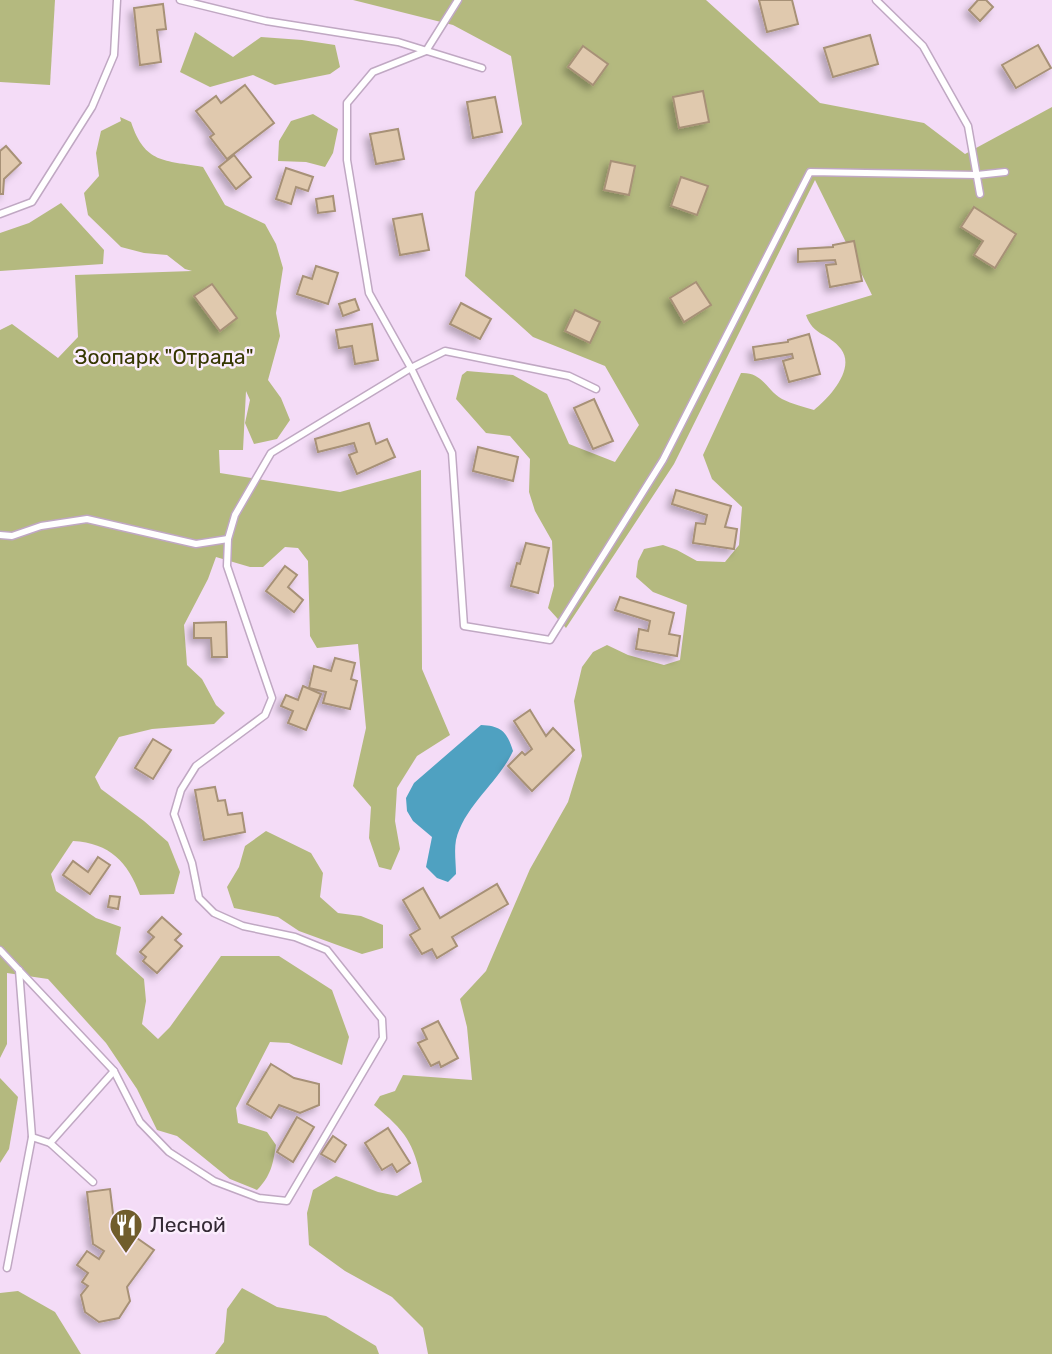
<svg xmlns="http://www.w3.org/2000/svg" width="1052" height="1354" font-family="Rubik,sans-serif">
<style>
.green{fill:#b4b97f}
.water{fill:#4fa1c1}
.building{fill:#e0c9ae;stroke:#a79177;stroke-width:2;filter:url(#shadow)}
.lines{fill:none;stroke-linecap:round;stroke-linejoin:round}
.lane-casing{stroke:#c0a8c3;stroke-width:9}
.lane{stroke:#fff;stroke-width:6}
.labels{text-anchor:middle;stroke-width:5;stroke-linejoin:round;paint-order:stroke}
.park-label{font-size:21px;fill:#353700;stroke:#fbedfd}
.poi-label{font-size:21px;fill:#342a35;stroke:#fbedfd;text-anchor:start}
</style>
<defs>
<filter id="shadow"><feDropShadow dx="-4.5" dy="4.5" stdDeviation="3.5" flood-color="#0004"/></filter>
</defs>
<rect width="100%" height="100%" fill="#f4dcf7"/>
<g class="green">
<path d="M0,0H55L50,85L0,82Z"/>
<path d="M353,0H706L820,103L924,123L965,154L1052,107V1354H428L423,1328L392,1297L345,1271L309,1245L307,1213L313,1190L336,1176L378,1192L397,1196L422,1182C413,1141 406,1132 374,1105L380,1096L395,1091L403,1075L472,1080L467,1027L460,999L486,971L530,869L568,802L582,756L574,701L582,667L593,652L607,645L628,655L664,665L680,660L687,605L653,592L636,577L638,561L644,549L663,545L677,550L697,561L725,562L739,545L742,507L712,479L703,455L741,373C763,372 766,390 782,399C792,404 804,407 814,410C829,398 856,369 841,349C829,333 813,336 806,315L872,295L815,180L674,464L566,628L548,608L554,586L552,541L535,511L529,492L530,459L510,436L486,433L456,399L462,375L467,371L513,375L547,394L569,444L615,462L639,425L605,366L533,337L465,276L475,192L522,124L511,56L453,25Z"/>
<path d="M195,32L233,57L261,37L302,40L335,45L340,67L330,74L275,85L253,75L210,87L180,72Z"/>
<path d="M313,114L338,129L333,153L325,167L306,162L278,161L279,141L291,121Z"/>
<path d="M120,117L131,122C145,164 164,160 203,167L225,205L265,224L276,244L283,268L276,313L280,336L268,380L281,398L290,420L277,439L254,444L245,423L250,400L246,391L243,450H219L220,473L340,492L421,470L422,669L450,735L417,756L397,788L395,821L400,849L391,870L379,867L369,838L371,807L353,786L366,728L358,644L317,648L310,636L308,561L298,548L285,547L263,567H250L216,557L208,579L184,625L187,665L202,679L216,705L225,713L214,724L152,729L119,737L95,777L101,789L144,821L168,842L180,872L174,894L140,895C128,862 110,843 73,841L51,874L56,891L96,918L121,927L116,954L144,979L146,1001L142,1024L158,1039L170,1027L221,956H279L332,990L349,1037L342,1065L289,1043L270,1042L236,1108L238,1123L267,1132L276,1145C273,1164 271,1176 257,1190L230,1179L177,1136L157,1130L137,1089L106,1043L48,979L7,973V1044L0,1058V330L12,324L58,358L78,337L75,275L192,271L185,269L167,255L144,253L121,247L88,215L84,193L99,176L96,153L101,131L121,121Z"/>
<path d="M61,203L104,250L103,264L0,271V233L29,223Z"/>
<path d="M266,831L311,853L323,873L320,897L338,913L361,916L383,925V948L362,954L299,931L278,917L234,908L227,887L239,867L245,846Z"/>
<path d="M0,1078L18,1097L9,1149L0,1163Z"/>
<path d="M242,1288L277,1307L326,1316L376,1346L379,1354H215L224,1342L227,1309Z"/>
<path d="M18,1291L55,1312L81,1354H0V1293Z"/>
</g>
<path class="water" d="M481,725C502,726 507,732 513,751C499,782 464,806 456,840C454,851 456,863 456,874L448,882L437,878L426,867L432,837L413,821L407,811L406,798L414,783Z"/>
<g class="building">
<path d="M759,0H792L798,24L767,32Z"/>
<path d="M978,0H986L993,7L980,21L969,10Z"/>
<path d="M163,4L166,29L157,30L161,62L140,65L134,8Z"/>
<path d="M870,35L878,64L833,77L824,48Z"/>
<path d="M1038,45L1051,68L1016,88L1002,65Z"/>
<path d="M583,46L608,64L593,85L568,67Z"/>
<path d="M245,85L274,123L227,159L210,137L214,134L196,111L216,96L221,103Z"/>
<path d="M703,91L709,122L679,128L673,97Z"/>
<path d="M495,97L502,132L473,138L467,102Z"/>
<path d="M398,129L404,159L376,164L370,134Z"/>
<path d="M6,146L21,163L4,179L3,194H0V151Z"/>
<path d="M234,155L251,177L236,189L219,167Z"/>
<path d="M611,161L635,166L629,195L604,190Z"/>
<path d="M286,168L313,177L308,191L296,187L291,204L276,199Z"/>
<path d="M681,177L708,186L697,215L671,206Z"/>
<path d="M333,196L335,211L318,213L316,199Z"/>
<path d="M974,207L1016,234L995,268L974,255L983,241L961,227Z"/>
<path d="M422,214L429,250L400,255L393,219Z"/>
<path d="M854,241L862,281L830,287L826,265L836,264L835,260L798,262V249L833,247V245Z"/>
<path d="M316,266L338,273L328,304L297,294L303,276L312,279Z"/>
<path d="M696,282L711,305L684,322L670,298Z"/>
<path d="M212,284L237,318L220,331L194,296Z"/>
<path d="M355,299L359,310L343,316L339,304Z"/>
<path d="M461,303L491,319L480,339L450,324Z"/>
<path d="M575,310L600,322L590,343L565,331Z"/>
<path d="M372,324L378,360L355,364L352,346L339,348L336,330Z"/>
<path d="M809,334L820,374L789,382L783,361L793,358L792,354L755,360L753,347L788,342V340Z"/>
<path d="M594,399L613,441L593,449L574,408Z"/>
<path d="M369,423L376,444L387,439L395,457L357,474L349,455L357,452L354,443L318,452L315,439Z"/>
<path d="M478,447L518,457L513,481L473,471Z"/>
<path d="M676,490L731,506L725,527L737,529L734,549L693,543L696,523L705,524L707,515L672,504Z"/>
<path d="M526,543L549,548L538,593L511,586L517,563L520,564Z"/>
<path d="M285,566L297,575L288,587L303,600L294,612L266,591Z"/>
<path d="M620,597L674,613L669,634L680,636L677,656L636,649L639,629L648,631L650,621L615,610Z"/>
<path d="M226,622L227,657H212L211,638H194V623Z"/>
<path d="M335,658L355,663L351,679L357,681L350,709L323,703L326,692L309,688L314,666L331,671Z"/>
<path d="M303,686L321,694L306,730L288,723L293,711L281,706L286,695L298,700Z"/>
<path d="M530,710L546,736L553,728L574,750L532,791L508,766L522,752L525,755L532,749L514,721Z"/>
<path d="M153,739L171,750L153,779L135,768Z"/>
<path d="M215,787L218,801L225,800L228,815L242,813L245,832L204,840L195,790Z"/>
<path d="M98,857L110,865L90,894L63,875L73,861L88,872Z"/>
<path d="M497,884L508,904L452,937L457,946L437,958L432,949L422,954L410,935L420,929L403,900L423,888L440,918Z"/>
<path d="M110,896L120,897L118,909L108,907Z"/>
<path d="M162,917L181,934L175,940L182,946L157,973L143,961L146,957L140,952L154,937L148,932Z"/>
<path d="M438,1021L458,1058L441,1067L439,1062L431,1066L418,1043L427,1039L422,1029Z"/>
<path d="M271,1064L294,1078L319,1084V1105L300,1113L279,1105L271,1118L247,1104Z"/>
<path d="M297,1117L314,1127L293,1162L277,1152Z"/>
<path d="M388,1128L410,1163L397,1172L392,1164L382,1170L365,1143Z"/>
<path d="M333,1136L346,1145L335,1162L321,1154Z"/>
<path d="M110,1189L114,1222L154,1250L127,1287L130,1301L119,1318L99,1322L85,1312L81,1295L88,1286L82,1282L88,1273L77,1265L87,1251L99,1259L104,1251L93,1244L87,1192Z"/>
</g>
<g class="lines">
<defs>
<g id="lane">
<path d="M180,0L266,21L398,42L482,68"/>
<path d="M458,0L426,51L373,72L347,103V160L369,293L411,368L452,453L464,626L550,640L663,460L810,172L977,175L1005,172"/>
<path d="M876,0L923,46L968,126L980,194"/>
<path d="M0,214L32,202L92,107L114,55L117,0"/>
<path d="M0,535L12,536L41,526L87,519L196,544L228,539"/>
<path d="M0,950L114,1071L140,1122L169,1152L214,1181L259,1198L287,1201L383,1038L382,1019L327,950L295,937L243,926L214,913L199,898L192,863L174,814L181,790L196,766L265,715L272,698L227,566L228,539L235,515L271,453L411,368L445,351L569,376L596,389"/>
<path d="M19,970L32,1137L50,1143"/>
<path d="M93,1182L50,1143L114,1071"/>
<path d="M7,1268L32,1137"/>
</g>
</defs>
<use href="#lane" class="lane-casing"/>
<use href="#lane" class="lane"/>
</g>
<defs>
<symbol id="restaurant-pin" viewBox="-11 -11 22 30"><path d="M0 17L-7.5 6A9.5 9.5 0 1 1 7.5 6Z" fill="#705d2c" stroke="#fbedfd"/><path d="M-5-6h1v4h1v-4h1v4h1v-4h1v5L-1.5 .5V6h-2V.5L-5-1ZM5-6V6H3V1.5H1.5Q1.5-4 5-6Z" fill="#fff"/></symbol>
</defs>
<g fill-rule="evenodd">
<use href="#restaurant-pin" x="107" y="1206" width="38" height="52"/>
</g>
<g class="labels">
<g class="park-label">
<text x="164" y="364">Зоопарк "Отрада"</text>
</g>
<g class="poi-label">
<text x="150" y="1232">Лесной</text>
</g>
</g>
</svg>
